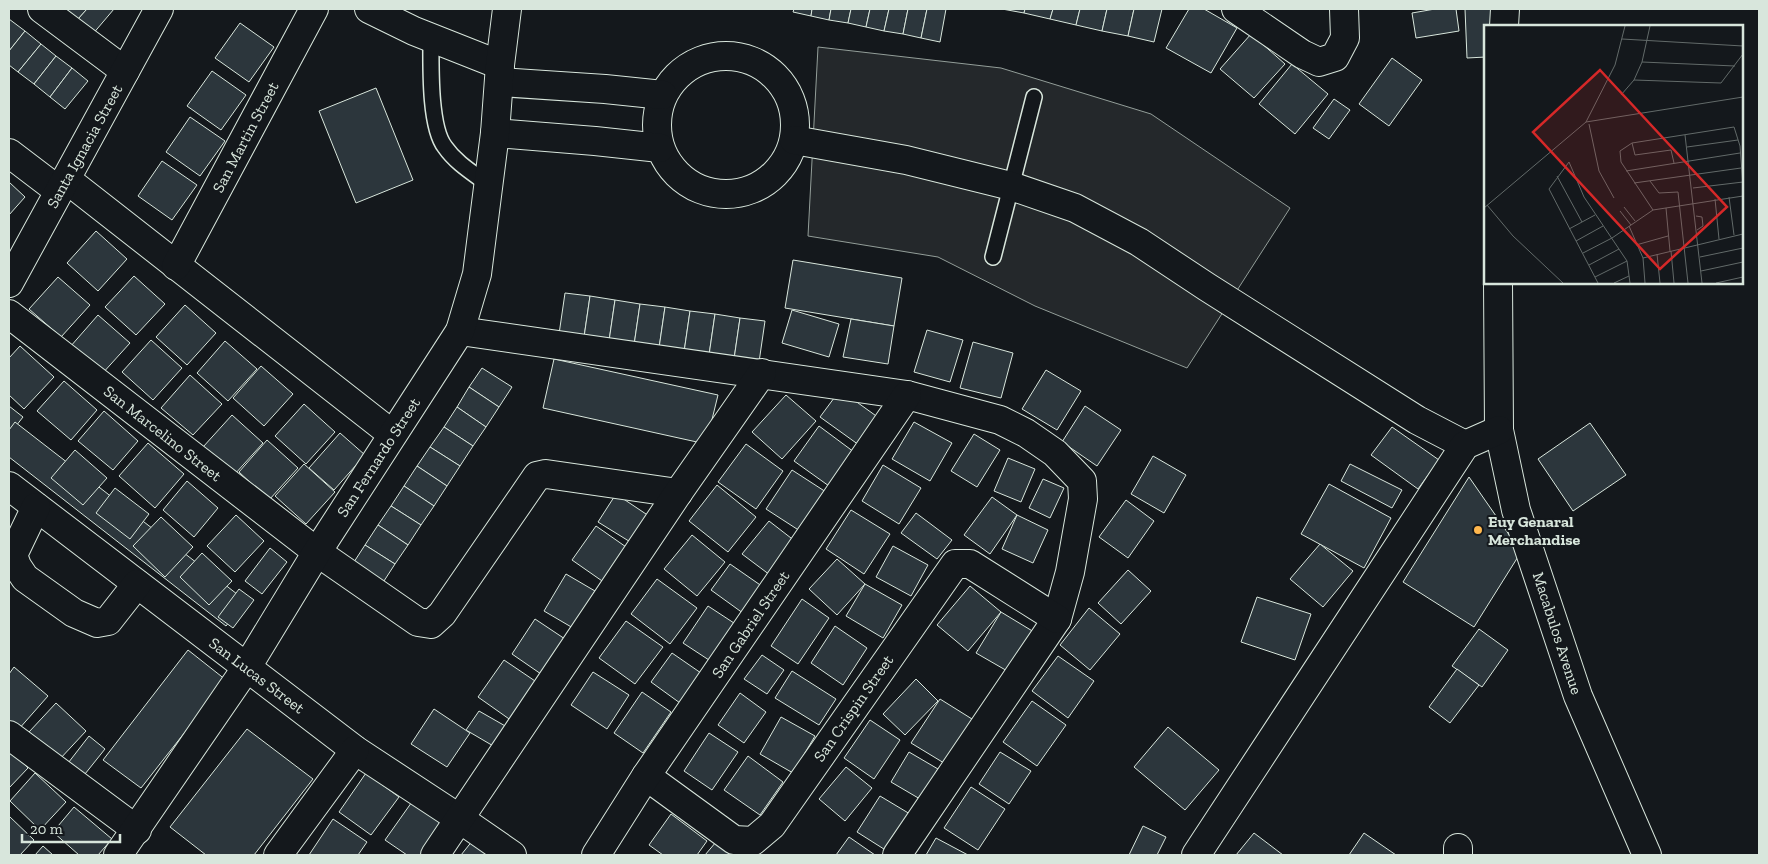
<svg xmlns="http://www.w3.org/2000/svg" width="1768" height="864" font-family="'Zilla Slab',serif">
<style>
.parking{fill:#24282b;stroke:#939e99}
.building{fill:#2c363c;stroke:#d8e6dc}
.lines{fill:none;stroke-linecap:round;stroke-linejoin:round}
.service-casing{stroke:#d8e6dc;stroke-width:18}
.minor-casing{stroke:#d8e6dc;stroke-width:30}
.tertiary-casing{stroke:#d8e6dc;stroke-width:30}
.service{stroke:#14181c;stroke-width:15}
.minor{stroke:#14181c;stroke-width:28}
.tertiary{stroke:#14181c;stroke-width:28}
.poi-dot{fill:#ffb74d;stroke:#14181c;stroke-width:2}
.labels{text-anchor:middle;stroke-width:4;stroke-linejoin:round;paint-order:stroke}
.street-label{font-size:16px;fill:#d8e6dc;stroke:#14181c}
.poi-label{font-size:16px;font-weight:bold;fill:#d8e6dc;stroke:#14181c;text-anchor:start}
.inset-road{fill:none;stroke:#626a69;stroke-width:1}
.view{fill:#d62828;fill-opacity:0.15;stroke:#d62828;stroke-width:2.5}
.inset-edge{fill:none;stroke:#d8e6dc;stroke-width:2.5}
</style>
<rect width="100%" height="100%" fill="#14181c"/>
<path class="parking" d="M818,47L1001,68L1151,114L1290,208L1187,368L1035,306L938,257L808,236Z"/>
<g class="building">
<path d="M60,9H87L70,28Z"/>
<path d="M87,9H114L86,42L70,28Z"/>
<path d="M794,9H812L811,16L793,12Z"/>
<path d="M812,9H831L829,20L811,16Z"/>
<path d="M831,9H851L848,23L829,20Z"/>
<path d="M851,9H870L866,27L848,23Z"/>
<path d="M870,9H889L884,31L866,27Z"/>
<path d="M889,9H908L903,34L884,31Z"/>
<path d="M908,9H927L921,38L903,34Z"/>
<path d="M927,9H946L940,42L921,38Z"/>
<path d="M1002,9H1025L1024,13Z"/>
<path d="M1025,9H1053L1050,19L1024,13Z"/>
<path d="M1053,9H1080L1076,25L1050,19Z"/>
<path d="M1080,9H1107L1102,31L1076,25Z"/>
<path d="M1107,9H1134L1128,36L1102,31Z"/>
<path d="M1134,9H1162L1154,42L1128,36Z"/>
<path d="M1189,9H1204L1237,28L1211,73L1166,48Z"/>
<path d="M1435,9H1456L1459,31L1416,38L1412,13Z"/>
<path d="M1465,9H1491V26H1486V57L1467,58Z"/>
<path d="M9,19L25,31L9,51Z"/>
<path d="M240,23L274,47L249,82L215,58Z"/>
<path d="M25,31L41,44L18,72L9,65V51Z"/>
<path d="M1251,34L1285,64L1254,98L1220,69Z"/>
<path d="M41,44L56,56L34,84L18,72Z"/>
<path d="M56,56L72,68L50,97L34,84Z"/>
<path d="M1392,58L1422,80L1389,126L1359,104Z"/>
<path d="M1292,64L1328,94L1295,134L1259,104Z"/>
<path d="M72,68L88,81L65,109L50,97Z"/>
<path d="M212,71L246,95L221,130L187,106Z"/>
<path d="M376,88L413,180L356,203L319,111Z"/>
<path d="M1334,99L1350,110L1329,139L1313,128Z"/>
<path d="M190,117L225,141L200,176L166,152Z"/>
<path d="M162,161L197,185L172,220L138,196Z"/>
<path d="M9,182L25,197L9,215Z"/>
<path d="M96,231L127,259L98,291L67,263Z"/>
<path d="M793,260L902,278L894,326L785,308Z"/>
<path d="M134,276L165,304L136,335L105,307Z"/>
<path d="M58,277L90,305L61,337L29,309Z"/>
<path d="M565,293L590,296L583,344L558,341Z"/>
<path d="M590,296L615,300L608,348L583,344Z"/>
<path d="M615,300L640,304L633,352L608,348Z"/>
<path d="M640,304L665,307L658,355L633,352Z"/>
<path d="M185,305L216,333L187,365L156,337Z"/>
<path d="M665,307L690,311L683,359L658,355Z"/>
<path d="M792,310L839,324L829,357L782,343Z"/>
<path d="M690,311L715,314L708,362L683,359Z"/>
<path d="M715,314L740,318L733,366L708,362Z"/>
<path d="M98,315L130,343L101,375L70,347Z"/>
<path d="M740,318L765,321L758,369L733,366Z"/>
<path d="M851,319L894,326L888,364L843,357Z"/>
<path d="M927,330L963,340L950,382L914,372Z"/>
<path d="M151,340L182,368L153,400L122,372Z"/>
<path d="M225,341L257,369L228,401L197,373Z"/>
<path d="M973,342L1013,353L1001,398L960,388Z"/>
<path d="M20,346L54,377L24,409L9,395V358Z"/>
<path d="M554,359L718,395L706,444L543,408Z"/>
<path d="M261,366L293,394L264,426L233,398Z"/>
<path d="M482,368L512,387L499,407L469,387Z"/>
<path d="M1046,370L1081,391L1057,430L1022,409Z"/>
<path d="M190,375L222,404L193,435L161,408Z"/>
<path d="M64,381L97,410L71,440L37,411Z"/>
<path d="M469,387L499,407L486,427L457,407Z"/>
<path d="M840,390L879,418L859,445L820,417Z"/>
<path d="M786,395L816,421L782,459L752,432Z"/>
<path d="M304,404L335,432L306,464L275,436Z"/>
<path d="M9,406L23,417L9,435Z"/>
<path d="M1085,406L1121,430L1097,466L1062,442Z"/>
<path d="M457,407L486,427L473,446L444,427Z"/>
<path d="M104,411L138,441L113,470L78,441Z"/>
<path d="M232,415L263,443L234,475L203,447Z"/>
<path d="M15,422L246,601L226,626L9,457V430Z"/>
<path d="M914,422L952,443L930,481L892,459Z"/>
<path d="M1590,423L1626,475L1573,511L1538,459Z"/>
<path d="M819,426L854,452L829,486L794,461Z"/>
<path d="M444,427L473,446L460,466L430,447Z"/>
<path d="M1392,427L1439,460L1418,489L1371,455Z"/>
<path d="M340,433L365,455L334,490L309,468Z"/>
<path d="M974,434L1000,450L977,487L951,471Z"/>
<path d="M267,440L298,468L269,500L239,472Z"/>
<path d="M148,443L184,474L155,508L119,476Z"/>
<path d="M746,444L783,471L756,509L718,482Z"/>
<path d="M430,447L460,466L447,486L417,466Z"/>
<path d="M75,450L107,478L83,505L51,478Z"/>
<path d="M1153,456L1186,475L1164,513L1131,494Z"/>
<path d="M1008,458L1035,469L1021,502L994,491Z"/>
<path d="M304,464L335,492L306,524L275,496Z"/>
<path d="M1350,464L1402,490L1392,508L1341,481Z"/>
<path d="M883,465L921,488L899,524L862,501Z"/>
<path d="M417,466L447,486L434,506L404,486Z"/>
<path d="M792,470L826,492L800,531L766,509Z"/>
<path d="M1469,477L1521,552L1474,627L1403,582Z"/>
<path d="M1043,479L1064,488L1050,518L1029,508Z"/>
<path d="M187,481L218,508L194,537L163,510Z"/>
<path d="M1329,484L1391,518L1364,568L1301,534Z"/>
<path d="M717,485L756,517L728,552L689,521Z"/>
<path d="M404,486L434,506L421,525L391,506Z"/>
<path d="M115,488L149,514L130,539L96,513Z"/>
<path d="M616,494L649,516L632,543L598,522Z"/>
<path d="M992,497L1017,515L990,554L964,535Z"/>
<path d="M1126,500L1154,521L1128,558L1099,537Z"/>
<path d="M391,506L421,525L408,545L378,525Z"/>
<path d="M851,510L890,534L864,574L826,549Z"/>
<path d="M916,513L952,540L937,559L901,533Z"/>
<path d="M236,515L264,541L235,572L207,546Z"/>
<path d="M1017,515L1048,530L1033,563L1002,549Z"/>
<path d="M161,517L193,547L165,577L133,546Z"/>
<path d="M769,521L800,545L774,578L742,554Z"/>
<path d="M378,525L408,545L395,564L365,545Z"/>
<path d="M596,526L629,549L605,583L572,560Z"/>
<path d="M692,535L725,562L697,596L664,569Z"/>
<path d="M1320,544L1353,571L1323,607L1290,579Z"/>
<path d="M365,545L395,564L382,584L352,565Z"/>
<path d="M893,546L928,565L911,596L876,577Z"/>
<path d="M270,548L287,562L262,594L245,581Z"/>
<path d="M202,553L232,581L209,605L180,577Z"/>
<path d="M837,559L865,584L837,615L809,589Z"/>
<path d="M730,564L766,589L747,616L711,590Z"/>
<path d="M1128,570L1151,591L1121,624L1098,603Z"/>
<path d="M566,574L595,591L573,628L544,611Z"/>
<path d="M657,579L697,608L670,644L631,614Z"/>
<path d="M865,584L902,605L883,638L846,616Z"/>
<path d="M970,586L1001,612L968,651L937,625Z"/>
<path d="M239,589L254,600L233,628L218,617Z"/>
<path d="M1257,597L1311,614L1295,660L1241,642Z"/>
<path d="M802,599L829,618L798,664L771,646Z"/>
<path d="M708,606L737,625L712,662L683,643Z"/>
<path d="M1089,608L1120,634L1090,670L1060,645Z"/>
<path d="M1001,612L1034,632L1009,672L976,653Z"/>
<path d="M535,619L565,639L541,674L512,654Z"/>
<path d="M626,621L663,647L635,684L599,658Z"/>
<path d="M835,626L867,648L843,685L811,663Z"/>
<path d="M1479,629L1508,650L1482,687L1452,666Z"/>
<path d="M188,650L226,680L141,788L103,760Z"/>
<path d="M672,653L701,673L680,703L651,682Z"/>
<path d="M762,655L784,670L767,694L744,679Z"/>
<path d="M1058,656L1094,681L1068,718L1032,691Z"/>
<path d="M504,660L538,683L512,721L478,697Z"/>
<path d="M14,667L48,696L18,730L9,722V674Z"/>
<path d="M1457,669L1479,685L1450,723L1429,707Z"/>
<path d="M792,671L836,699L819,725L775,698Z"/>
<path d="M593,672L629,695L607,729L571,705Z"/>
<path d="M916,679L938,701L905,735L883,714Z"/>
<path d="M642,692L671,712L643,753L614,733Z"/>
<path d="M740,693L766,712L744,743L718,725Z"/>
<path d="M940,699L972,719L944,763L911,743Z"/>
<path d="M1032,701L1066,725L1037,766L1003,742Z"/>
<path d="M56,703L86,731L59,760L29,732Z"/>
<path d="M434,709L470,733L447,767L411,744Z"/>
<path d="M479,711L507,727L495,747L466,730Z"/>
<path d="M781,717L815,736L793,773L760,754Z"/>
<path d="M870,720L900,740L874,779L844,758Z"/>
<path d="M1168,727L1219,770L1185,810L1134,767Z"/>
<path d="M247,729L313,779L254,855H206L170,827Z"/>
<path d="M709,733L738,752L712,790L684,771Z"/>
<path d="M89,736L105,749L81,779L65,767Z"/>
<path d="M9,749L28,768L9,788Z"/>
<path d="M909,752L938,769L920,799L891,782Z"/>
<path d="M1000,752L1031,771L1009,804L979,784Z"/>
<path d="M748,756L783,782L760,815L724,790Z"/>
<path d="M846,767L872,788L845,821L819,799Z"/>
<path d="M35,773L66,802L40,830L10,801Z"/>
<path d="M366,773L399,797L371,835L339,812Z"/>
<path d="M971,787L1005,809L978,850L944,828Z"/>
<path d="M880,796L910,814L887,851L857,832Z"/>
<path d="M414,799L447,822L424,855H407L385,840Z"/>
<path d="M74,807L112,839L98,855H79L53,832Z"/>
<path d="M671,814L707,841L697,855H663L649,845Z"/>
<path d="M9,816L34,840L20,855H9Z"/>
<path d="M333,819L367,842L358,855H309Z"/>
<path d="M1143,826L1166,837L1157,855H1129Z"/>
<path d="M1254,833L1283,855H1236Z"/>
<path d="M1364,833L1396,855H1349Z"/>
<path d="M849,837L875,855H836Z"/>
<path d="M936,838L968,855H926Z"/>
<path d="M473,840L492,855H461Z"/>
<path d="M716,842L733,855H705Z"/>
<path d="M43,846L53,855H35Z"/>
</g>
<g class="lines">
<defs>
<g id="service">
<path d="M431,38C431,63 429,127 445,147C456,163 473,173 489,185"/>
<path d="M993,257L1034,97"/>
</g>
<g id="minor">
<path d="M42,9L125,71"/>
<path d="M369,9L414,31L500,65"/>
<path d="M1236,9L1302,54L1319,62L1335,57L1345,38L1344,9"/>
<circle cx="726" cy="125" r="69"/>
<path d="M499,82L605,89L663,95"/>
<path d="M495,133L595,141L660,148"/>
<path d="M794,140L906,160L1011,186L1075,208L1139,242L1207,287L1417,420L1465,445"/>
<path d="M9,153L59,191"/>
<path d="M66,179L392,434"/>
<path d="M176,266L314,9"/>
<path d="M9,283L159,9"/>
<path d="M9,314L317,552L418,622L431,624L442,614L537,476L546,474L678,493"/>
<path d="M460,331L907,395L1000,420L1026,433L1055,453L1082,481L1083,499L1070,572L1057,619L897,855"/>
<path d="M9,486L355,750L460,819L512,855"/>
<path d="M36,507L13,555L17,566L25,578L74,613L97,623L108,621L137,584"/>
<path d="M9,735L137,830"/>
<path d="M646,776L734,840L753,841L772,825L955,564H970L1057,619"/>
<path d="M1458,848V855"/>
<path d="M118,855L247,667L317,552L460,331L477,274L495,133L500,65L507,9"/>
<path d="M278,855L355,750"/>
<path d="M435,855L678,493L762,373"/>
<path d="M596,855L646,776L907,395"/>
</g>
<g id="tertiary">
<path d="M1504,26L1505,9"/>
<path d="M1498,282L1499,430L1516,510L1578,696L1647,855"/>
<path d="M1196,855L1465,445L1499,430"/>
</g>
</defs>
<use href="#service" class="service-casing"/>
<use href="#minor" class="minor-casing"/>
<use href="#tertiary" class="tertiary-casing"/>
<use href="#service" class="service"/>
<use href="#minor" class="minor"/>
<use href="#tertiary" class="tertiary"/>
</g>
<circle class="poi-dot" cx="1478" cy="530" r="5"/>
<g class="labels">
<g class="street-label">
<text transform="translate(245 137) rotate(-62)" y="6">San Martin Street</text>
<text transform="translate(84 146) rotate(-61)" y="6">Santa Ignacia Street</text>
<text transform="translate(163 433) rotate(38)" y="6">San Marcelino Street</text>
<text transform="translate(378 457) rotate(-57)" y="6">San Fernardo Street</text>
<text transform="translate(750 624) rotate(-56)" y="6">San Gabriel Street</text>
<text transform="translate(1558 633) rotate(72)" y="6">Macabulos Avenue</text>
<text transform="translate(257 675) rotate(37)" y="6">San Lucas Street</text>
<text transform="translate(853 708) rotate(-55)" y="6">San Crispin Street</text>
</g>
<g class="poi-label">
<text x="1488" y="527">Euy Genaral<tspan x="1488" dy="18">Merchandise</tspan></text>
</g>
</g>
<g transform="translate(1484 25)">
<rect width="259" height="259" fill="#14181c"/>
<path class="inset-road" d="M138,14L259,21M158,37L251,41M150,55L237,58L259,29M137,70L150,55L158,37L166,1M102,97L259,72M105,99L115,146L130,173M201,110L218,258M148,118L151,130L187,125L190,138M203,122L254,115M142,146L256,128M73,151L98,197M166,156L175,168L194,167L204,258M150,158L257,143M209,163L259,157M245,172L250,210M231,174L235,214M3,180L29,211L79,258M140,182L151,196M0,183L102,97L131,40L141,1M182,183L186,226M169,185L137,137L136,126L148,118L250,102L256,121L259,161M136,186L147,200M212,191L218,192L219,201L213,205M145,201L159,233L161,258M85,204L111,190M92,216L119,201M152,220L184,211M187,226L190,258M99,228L128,213L169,185L259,171M173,229L176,258M216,232L259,223M159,233L259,209M105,240L135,224M217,246L259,237M111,252L143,236M114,258L65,164L85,137L100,172L143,236L146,258M130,258L145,251M232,258L259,252"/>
<path class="view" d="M116,45L243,182L176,244L49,107Z"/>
<rect width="259" height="259" class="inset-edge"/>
</g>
<rect width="1768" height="864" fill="none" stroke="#d8e6dc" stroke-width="20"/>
<path d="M22 834v8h98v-8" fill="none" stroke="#d8e6dc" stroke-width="2.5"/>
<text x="30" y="834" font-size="15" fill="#d8e6dc" stroke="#14181c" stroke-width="4" paint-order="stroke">20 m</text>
</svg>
